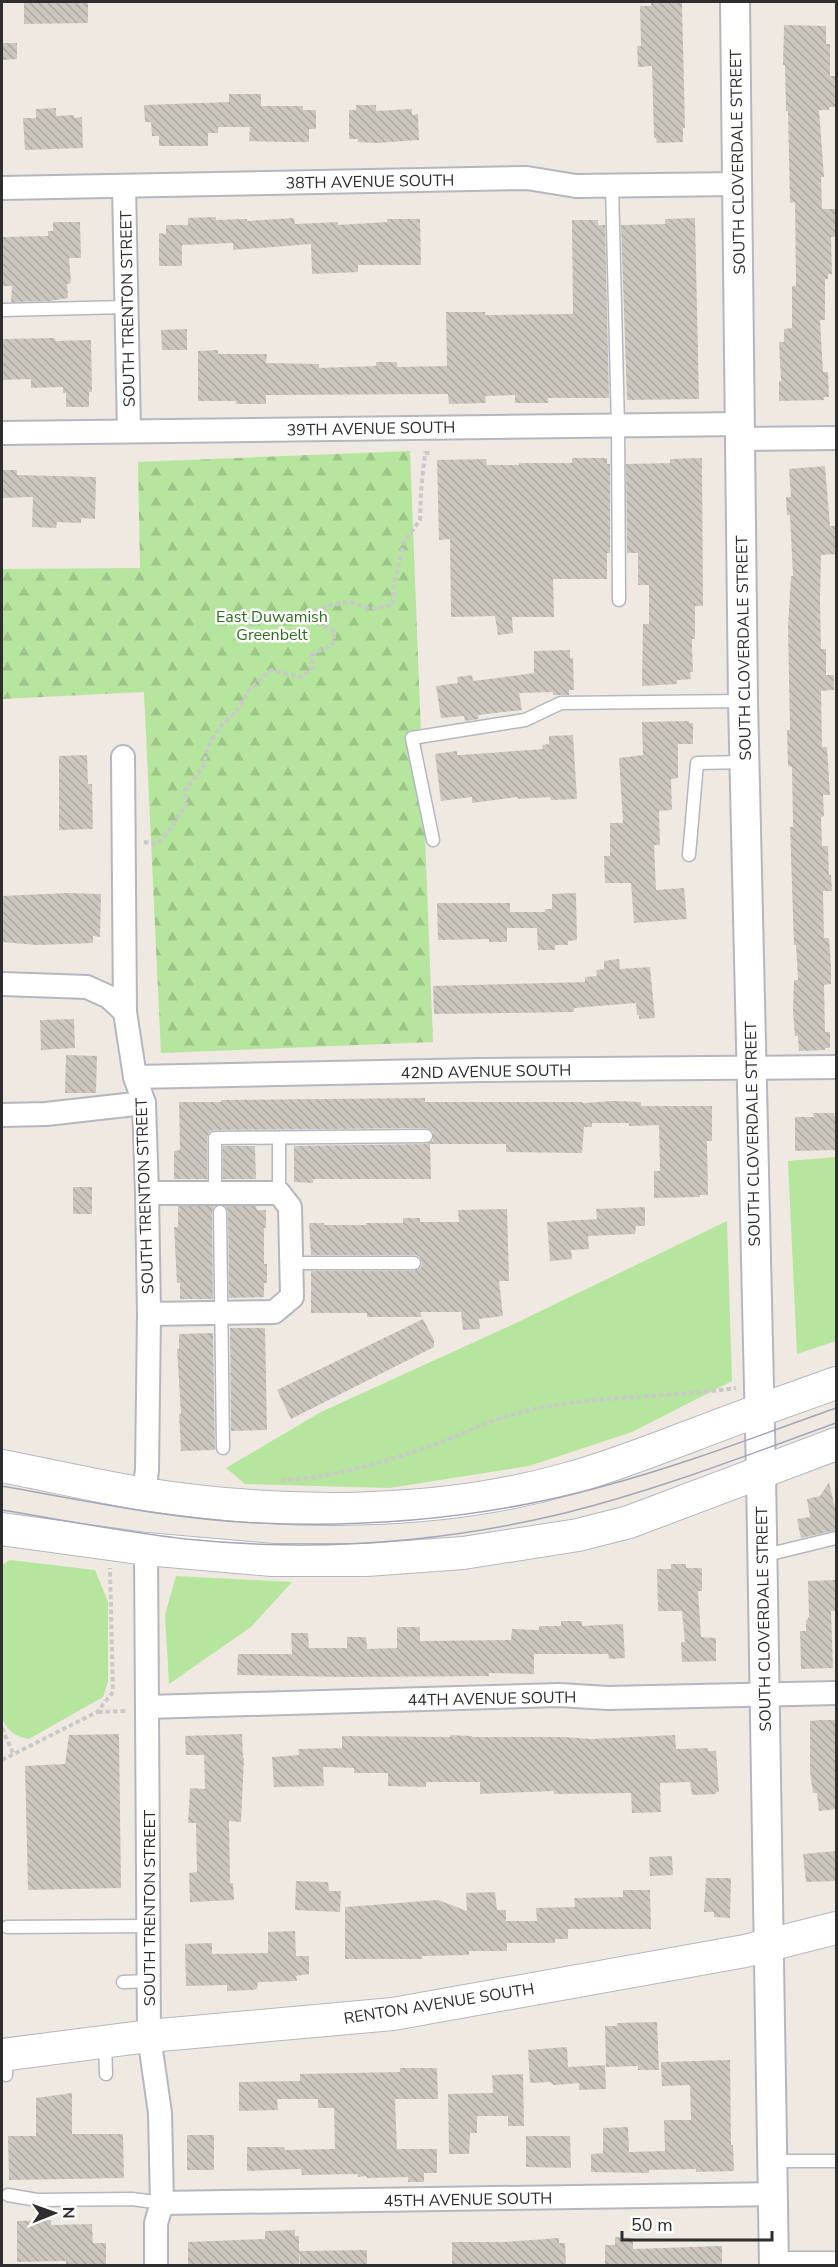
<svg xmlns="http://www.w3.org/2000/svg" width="838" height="2267" font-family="'Nunito Sans',sans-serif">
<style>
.grass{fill:#b6e59e}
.forest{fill:url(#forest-firs)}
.building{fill:url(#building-back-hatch)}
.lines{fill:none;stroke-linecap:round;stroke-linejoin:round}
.service-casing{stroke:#b4b7c1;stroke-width:15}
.minor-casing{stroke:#b4b7c1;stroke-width:26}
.tertiary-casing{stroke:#b4b7c1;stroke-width:32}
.secondary-casing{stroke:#b4b7c1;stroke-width:34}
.path{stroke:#c9c9c9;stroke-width:4;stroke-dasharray:4.5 3;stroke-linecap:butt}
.service{stroke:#fff;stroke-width:12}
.minor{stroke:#fff;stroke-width:22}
.tertiary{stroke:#fff;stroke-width:28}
.secondary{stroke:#fff;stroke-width:32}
.tram{stroke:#a3a6b8;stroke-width:1.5}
.labels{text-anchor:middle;stroke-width:5;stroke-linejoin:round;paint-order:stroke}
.street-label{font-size:16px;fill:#2e2e2e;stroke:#fff}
.park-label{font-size:16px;fill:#2c6e1b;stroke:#fff}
</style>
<defs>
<pattern id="forest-firs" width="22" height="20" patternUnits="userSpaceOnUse" patternTransform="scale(1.5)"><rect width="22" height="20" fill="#b6e59e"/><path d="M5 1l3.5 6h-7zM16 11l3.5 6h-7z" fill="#9dc588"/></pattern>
<pattern id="building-back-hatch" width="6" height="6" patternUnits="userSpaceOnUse" patternTransform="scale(1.5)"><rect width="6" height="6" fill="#cbc7bf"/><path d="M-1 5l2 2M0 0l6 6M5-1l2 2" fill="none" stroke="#afaba4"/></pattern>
</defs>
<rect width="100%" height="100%" fill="#efe9e1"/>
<g class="grass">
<path d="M836,1157V1341L797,1354L788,1161Z"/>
<path d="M727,1221L732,1381L632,1432L529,1466L389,1488L245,1484L226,1468L321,1412L516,1323Z"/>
<path d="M10,1560L95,1570L108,1602V1682L103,1697L29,1739C15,1736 8,1732 2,1718V1565Z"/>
<path d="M176,1576L292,1582L251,1627L169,1684L165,1615Z"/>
</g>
<path class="forest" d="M410,451L433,1042L161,1053L144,692L2,699V569L140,568L138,462Z"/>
<g class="building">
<path d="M24,2H88V23L24,24Z"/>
<path d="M651,3H682L685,128H683V142L657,143L656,138H654L652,66L638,67L637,46H641L640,6H651Z"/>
<path d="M784,25L826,26V44H830V76H835L836,107H829V110H819L824,177H821L822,209H836L835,237H831L832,274H828V279H825V320H820L823,372H828L829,397H824V400L779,401V381H781L779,342H784V329L792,328V286H796L795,202L790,203L788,111H786L785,65H783Z"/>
<path d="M2,43H17V59L2,60Z"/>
<path d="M229,94H261V106H303V110H316V129H309V142H287L249,141L250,127H218V133H208V146H159V136H152L151,122H145L144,105L229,102Z"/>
<path d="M356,105H376V111L412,109V115L418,114L419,140L376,143L358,142V139H349V110H356Z"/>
<path d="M56,108V116L74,115V118L82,117L83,148L25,150L23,118H36V109Z"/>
<path d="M216,217V220L247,219V221L294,218L295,224L338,222V225L387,222V219H420L421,265H358V272L312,274L311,244L233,250V243L182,245V266H159V233L166,234V225H188V218Z"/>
<path d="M695,218L699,399L627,400L621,225L665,224V219Z"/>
<path d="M572,220H598V225H605L609,398H548V403H515V395L485,396L486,403L449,404L448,394L266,395V404H236V401H198V351L218,350V354H267L266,363L319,364V368L376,366V362H397V367L447,366L446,312H485V315L573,314Z"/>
<path d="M53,222H80L81,258H69L71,283L67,284L68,298L50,301L11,302L12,286H2V237L48,236V231H53Z"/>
<path d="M187,329V350H162L161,330Z"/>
<path d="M54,338L56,341L91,340L92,392H89V407H66V393H63V387L31,388V379L2,380L3,339Z"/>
<path d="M572,458H607V464H610V553H607V579H553L554,617H512L513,633L498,635L495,616L451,617L450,539L439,540L437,460L486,459L487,465H519V463H572Z"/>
<path d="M702,458L703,606H695V639H692V646L693,672H690L691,679L677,680V684L642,686L643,624H649V585H638V553H627L626,464L670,463V459Z"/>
<path d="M825,466L830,526H837V554L821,555L820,601L821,649H826V675H834V690L821,691L822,747H827L830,795H823L824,816L821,817L822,846H828L829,875H831L832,891H823L824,938H829L831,966V984L824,985L825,1032H830V1048H825V1050L799,1051L798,1036H795L793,1011L794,980H798L796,945H794L790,827H793L792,767L788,766L787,730H790L788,627L791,576H793L790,515H787L786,497H791L789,469Z"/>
<path d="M2,470H17V475L96,477L95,519L81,518V523L57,522L56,528L32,527L33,497L2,498Z"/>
<path d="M570,650V658H573L574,690H569V695H553V692L519,693L522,710L478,715L479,719L465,721L464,716L441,718L436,686L458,683L457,677L472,675L473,681L534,673V651Z"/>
<path d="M689,721V723H693V744H678V778L671,779L672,810L659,811L660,845H654L656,890L684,888L687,919L634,923L631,883H605L604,856H610V823H623L619,758L643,755L642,722Z"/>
<path d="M573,735L577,799L551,800L550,797L518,799V797L472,803V797L441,801L435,754L457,751V755H460L543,749L542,745L549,744V736Z"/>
<path d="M87,755L88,784H92L93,829L59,830V756Z"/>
<path d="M67,893L101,894L100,937L93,936V943L37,945L2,942V896Z"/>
<path d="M576,893L577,940L568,941V945H555V950H538L537,928H507V942H489V939L438,940L437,903H510V912H545V909H552V894Z"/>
<path d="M619,959L620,969L650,967L655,1018L639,1019V1015H637L636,1003L574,1008V1012L434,1014L433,986L585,982V977L597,976L596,970L604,969V961Z"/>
<path d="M74,1019L75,1048L41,1050L40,1020Z"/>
<path d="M66,1055L97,1056L96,1093H65Z"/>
<path d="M425,1098V1102H582L583,1103L613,1101L641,1102V1106H712V1141H707L708,1195H700V1197L654,1198V1171H660L659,1125L629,1126V1123H592V1127H584L582,1153L506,1152V1144H430L431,1179H313V1183L294,1182V1146L426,1144L433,1141V1132L426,1128L215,1130L210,1131L207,1137V1179H174V1151L180,1150L179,1102H221V1100Z"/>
<path d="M813,1113H834V1116H837V1150L795,1151V1117H814Z"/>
<path d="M223,1146H255L256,1179H223Z"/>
<rect x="73" y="1187" width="19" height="27"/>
<path d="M178,1206H214L212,1212L213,1299H180V1283H177L174,1227H178Z"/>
<path d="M226,1206H256L257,1210H266V1228H264V1264H267V1283H264V1297L229,1298L228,1212Z"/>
<path d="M645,1207V1226H636L635,1234L588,1236L589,1249L571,1250L572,1259L550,1261L547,1222L597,1219L596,1209Z"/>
<path d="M507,1209L509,1281H499L503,1316L479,1319L480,1329L463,1330L461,1312H420L422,1317H367V1313H311V1271H414L421,1268L422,1262L419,1256L414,1255H311L309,1223H324V1225H366V1223H403V1218H420V1222H459L458,1210Z"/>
<path d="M423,1319L434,1340V1347L291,1419L277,1390Z"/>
<path d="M230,1328H265L267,1430L231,1431Z"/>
<path d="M213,1333L215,1450L181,1451L179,1414H181L177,1349H179V1334Z"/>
<path d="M829,1482L837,1516V1530L801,1538L797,1519L810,1517L807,1499L820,1496Z"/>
<path d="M671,1564H686V1568H702V1591H698L701,1637L716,1638V1661L682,1662L681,1642H685L682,1611H658L657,1569H671Z"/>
<path d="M837,1580V1611H831L833,1668L801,1669L800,1631H806V1621L809,1617L808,1581Z"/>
<path d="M561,1621H582V1626L623,1624L625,1658L609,1659L608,1654H534V1674L489,1673V1676L348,1677L237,1675L238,1654H292L291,1633H308L309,1648H347V1637H366L367,1649L397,1648V1627H420V1641L511,1640L512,1629L539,1630V1626H561Z"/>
<path d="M819,1720H837V1809L819,1811L817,1793H813L810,1772V1721Z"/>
<path d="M119,1734L121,1888L28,1890L25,1766L65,1764L69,1735Z"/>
<path d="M242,1734L243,1758H244L241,1822L229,1821L230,1883H233L234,1900L190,1902L189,1873L197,1872L196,1823H188L190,1788L205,1789L204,1755H186L185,1736Z"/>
<path d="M450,1735L472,1736V1737H563L592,1739L675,1735L676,1749L708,1748V1751H716L719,1792H716V1794L692,1795L690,1782L660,1783L661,1812L632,1813L631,1793L554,1794V1791L480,1794V1782H426V1787L388,1786V1773H354V1768L323,1767L324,1786L274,1787L272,1757L299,1755L298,1749L342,1748V1736L450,1737Z"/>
<path d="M837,1851V1881L806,1882L803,1854Z"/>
<path d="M672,1856L673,1875L650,1876L649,1857Z"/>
<path d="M706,1878H731L730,1918L714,1917V1912H704Z"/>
<path d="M296,1881L328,1882L329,1891H341L340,1912L295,1910Z"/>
<path d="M623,1890H650L651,1929H568V1939H555V1943H507V1951H469V1955L422,1956V1959H345V1907L438,1900L467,1911L466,1893L495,1892L497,1910H506V1921H537L536,1908L575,1907L574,1898L623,1897Z"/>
<path d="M295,1931L296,1956H309V1974L296,1976L297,1981L258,1982L257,1989L251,1990L227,1991V1985L186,1986L185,1944L212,1943V1954L268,1953V1932Z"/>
<path d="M657,2022L659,2070H638V2066L606,2067L605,2026H617V2023Z"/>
<path d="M567,2047L568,2067L605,2065L606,2089L579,2090V2083L554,2085L550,2082L530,2083L528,2050Z"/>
<path d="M730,2060L731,2145H733L734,2171L696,2172V2169L649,2170V2173L591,2172V2154L603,2153V2128L628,2127L629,2152L665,2151L664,2120H691L690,2085L662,2086L661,2062Z"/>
<path d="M400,2068H437L438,2099H395L397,2149H437V2173H424V2182H408V2177L367,2178L366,2176L358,2177V2174L302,2175L301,2169L247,2171V2147H284L285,2150L335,2149L334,2108H318V2099H277L278,2110L239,2111V2082L300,2081V2074L400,2072Z"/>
<path d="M523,2074L524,2126H508V2116H477V2133H470L469,2154H449L448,2094L493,2093L492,2075Z"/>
<path d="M72,2093V2134H123L124,2178L9,2180L8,2136H36V2098Z"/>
<rect x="187" y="2135" width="27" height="35"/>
<path d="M526,2136H570L571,2168L526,2167Z"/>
<path d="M51,2220V2225L92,2224L93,2243H106V2265H66V2261L17,2262V2221Z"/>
<path d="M295,2230V2236H299V2265H188V2242L265,2239V2231Z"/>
<path d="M615,2237L633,2238V2249L722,2246V2265H605V2245H615Z"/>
<path d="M559,2238V2243H565L566,2265H452V2242H505Z"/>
<path d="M367,2250V2265H300L299,2251Z"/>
</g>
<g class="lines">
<defs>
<g id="service">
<path d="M612,186L618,426L619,600"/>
<path d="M2,310L126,307"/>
<path d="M433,840L412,738L525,720L561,703L743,701"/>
<path d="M689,855L697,763L745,762"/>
<path d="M279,1138V1193"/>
<path d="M215,1184V1138L426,1136"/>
<path d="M220,1212L223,1448"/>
<path d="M292,1263H414"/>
<path d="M762,1556L836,1538"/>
<path d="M7,1927L149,1926"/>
<path d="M123,1982L149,1981"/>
<path d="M105,2043L106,2074"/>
<path d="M6,2075L7,2055"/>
<path d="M773,2161H836"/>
<path d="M8,2195L37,2200L132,2199L162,2203"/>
<path d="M774,2258H836"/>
</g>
<g id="minor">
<path d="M124,186L129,431"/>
<path d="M2,188L527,178L576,186L737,184"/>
<path d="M2,433L741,424"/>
<path d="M741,439L836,438"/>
<path d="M123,757L125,1012L135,1077L144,1103L147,1193L149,1314L147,1470L144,1493"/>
<path d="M2,984L87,987L109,997L125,1012"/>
<path d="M135,1077L481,1070L836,1067"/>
<path d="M2,1115L46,1114L144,1103"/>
<path d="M147,1193H279L290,1207L292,1297L274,1312L149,1314"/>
<path d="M146,1549L149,2036L160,2113L162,2203L156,2223V2266"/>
<path d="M147,1707L559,1695L608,1698L836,1693"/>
<path d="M162,2203L773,2194"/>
</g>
<path id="tertiary" d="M735,2L743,701L761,1473L774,2266"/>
<g id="secondary">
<path d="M2,1466C49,1475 96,1486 144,1494C280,1515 434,1517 567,1479C611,1467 653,1450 696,1434C742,1416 789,1400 836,1383"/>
<path d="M2,1529L146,1549L272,1560H366L463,1553L578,1535L629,1522L836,1444"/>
<path d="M2,2055L149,2036L393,2014L745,1951L836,1928"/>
</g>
</defs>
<use href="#service" class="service-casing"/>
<use href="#minor" class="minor-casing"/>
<use href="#tertiary" class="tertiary-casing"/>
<use href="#secondary" class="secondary-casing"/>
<g class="path">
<path d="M144,842L156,844C169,835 175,818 186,805L185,790L203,767L208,746L220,727L239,708L250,689L271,670L301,677L313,668L312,655L334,643V631L318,623L315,611L331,605L350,602L370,609L393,605L394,585L404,542L420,520L421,491L425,453H430"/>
<path d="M281,1480C327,1479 384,1462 428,1447C454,1438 478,1425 504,1417C579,1394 659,1399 736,1388"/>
<path d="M98,1712L126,1711"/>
<path d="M2,1728L13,1753"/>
<path d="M2,1760L97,1712L113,1692L110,1568"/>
</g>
<use href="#service" class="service"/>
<use href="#minor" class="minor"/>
<use href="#tertiary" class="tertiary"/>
<use href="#secondary" class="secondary"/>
<g class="tram">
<path d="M2,1486C86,1501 171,1519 258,1523C374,1528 492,1517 604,1486C683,1465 760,1435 836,1408"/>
<path d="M2,1510C63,1520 124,1532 186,1539C312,1552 441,1543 565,1513C658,1490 747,1455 836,1423"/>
</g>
</g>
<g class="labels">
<g class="street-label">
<text transform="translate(737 162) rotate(-91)" y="6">SOUTH CLOVERDALE STREET</text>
<text transform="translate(370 181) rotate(-1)" y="6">38TH AVENUE SOUTH</text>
<text transform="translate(127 309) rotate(-91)" y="6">SOUTH TRENTON STREET</text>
<text transform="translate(371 428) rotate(-1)" y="6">39TH AVENUE SOUTH</text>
<text transform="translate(743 648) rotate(-91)" y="6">SOUTH CLOVERDALE STREET</text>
<text transform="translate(486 1071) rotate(-1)" y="6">42ND AVENUE SOUTH</text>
<text transform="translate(752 1134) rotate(-91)" y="6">SOUTH CLOVERDALE STREET</text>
<text transform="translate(144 1196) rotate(-92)" y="6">SOUTH TRENTON STREET</text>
<text transform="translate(763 1619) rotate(-91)" y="6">SOUTH CLOVERDALE STREET</text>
<text transform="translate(492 1698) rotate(-1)" y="6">44TH AVENUE SOUTH</text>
<text transform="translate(149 1908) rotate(-90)" y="6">SOUTH TRENTON STREET</text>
<text transform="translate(439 2003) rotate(-9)" y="6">RENTON AVENUE SOUTH</text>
<text transform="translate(468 2199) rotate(-1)" y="6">45TH AVENUE SOUTH</text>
</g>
<g class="park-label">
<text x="272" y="622">East Duwamish<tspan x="272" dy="18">Greenbelt</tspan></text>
</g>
</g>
<rect width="838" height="2267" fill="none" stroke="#2e2e2e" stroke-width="6"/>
<g transform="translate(54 2213) rotate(89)" stroke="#ffffff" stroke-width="4.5" paint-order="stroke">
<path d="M0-4.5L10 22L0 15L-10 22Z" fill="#2e2e2e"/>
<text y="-9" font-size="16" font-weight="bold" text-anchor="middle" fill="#2e2e2e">N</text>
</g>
<path d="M622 2231v9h150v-9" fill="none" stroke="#2e2e2e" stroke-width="3"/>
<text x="631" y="2231" font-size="18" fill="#2e2e2e" stroke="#ffffff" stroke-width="4.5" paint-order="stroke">50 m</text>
</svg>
